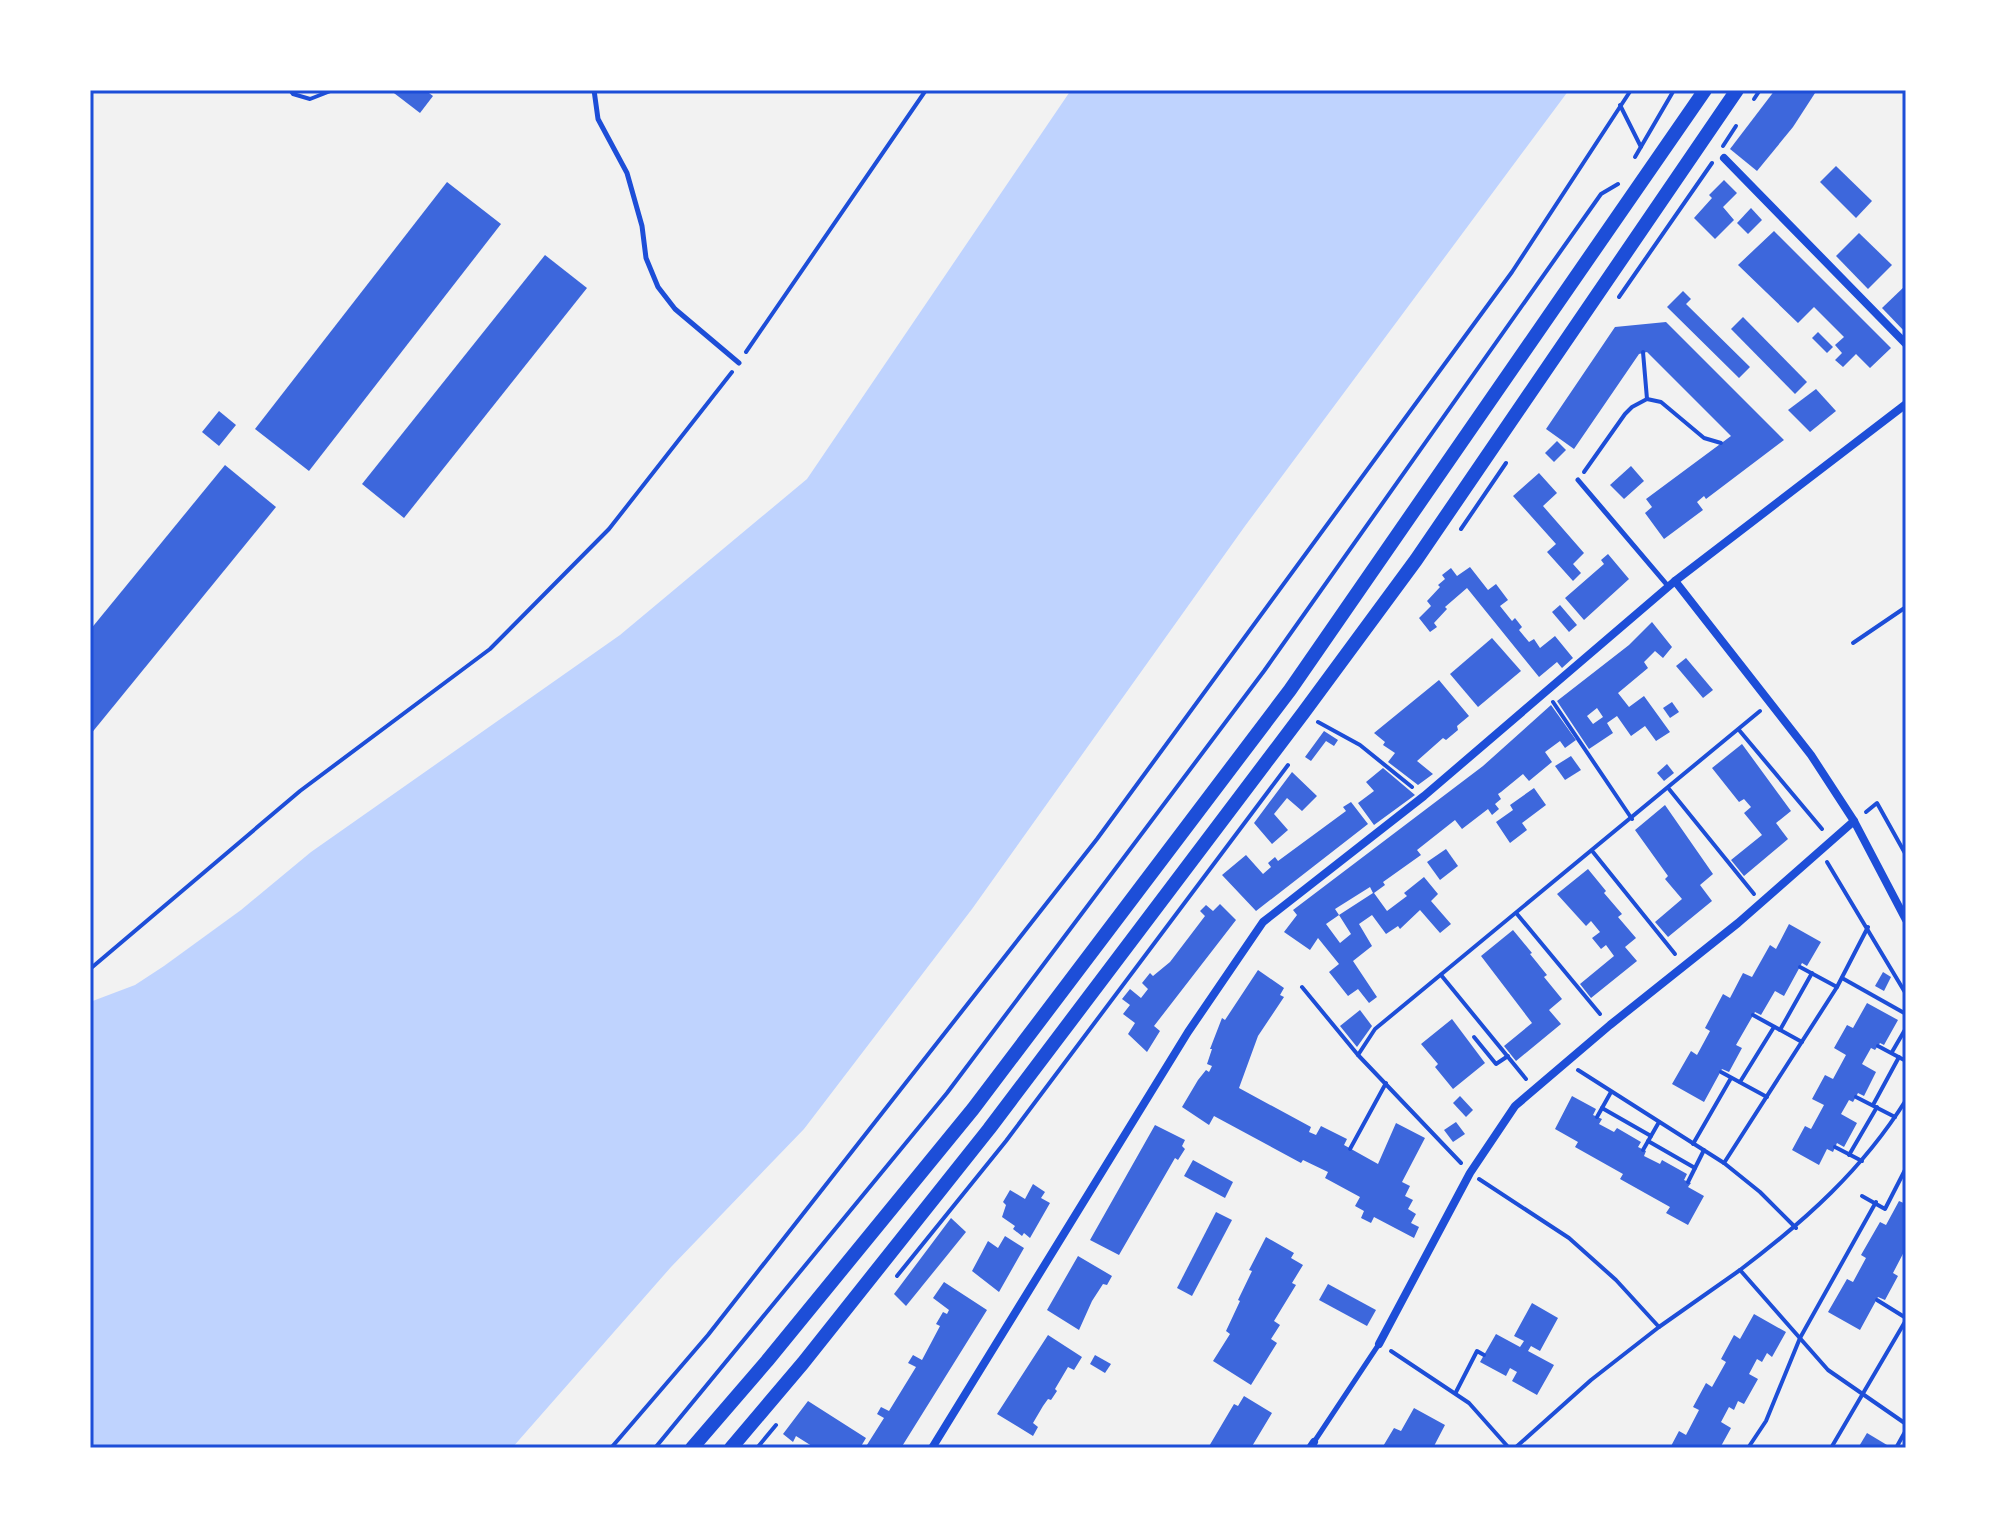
<svg xmlns="http://www.w3.org/2000/svg" width="1996" height="1538" font-family="Manrope,sans-serif">
<style>
.water{fill:#bfd3fe}
.building{fill:#3d67dc;fill-rule:evenodd}
.lines{fill:none;stroke-linecap:round;stroke-linejoin:round}
.path{stroke:#1d4ed8;stroke-width:4}
.service{stroke:#1d4ed8;stroke-width:5}
.minor{stroke:#1d4ed8;stroke-width:8}
.primary{stroke:#1d4ed8;stroke-width:14}
.neatline{fill:none;stroke:#1d4ed8;stroke-width:3}
</style>
<rect width="100%" height="100%" fill="#f2f2f2"/>
<path class="water" d="M1071,90H1569L1245,526L972,909L804,1129L671,1267L512,1448H90V1002L135,985L164,966L241,910L311,852L620,635L807,479Z"/>
<g class="building">
<path d="M390,90H425L433,96L420,113Z"/>
<path d="M1775,90H1817L1793,127L1757,171L1730,149Z"/>
<path d="M1836,166L1872,201L1856,218L1820,182Z"/>
<path d="M1724,180L1737,193L1723,207L1734,220L1715,239L1694,218L1712,198L1709,195Z"/>
<path d="M447,182L501,224L309,471L255,429Z"/>
<path d="M1751,208L1762,220L1748,234L1737,223Z"/>
<path d="M1774,231L1891,348L1870,368L1856,354L1843,367L1835,360L1842,353L1835,345L1844,337L1814,307L1798,323L1738,265Z"/>
<path d="M1859,233L1892,265L1868,289L1836,256Z"/>
<path d="M545,255L587,288L404,518L362,484Z"/>
<path d="M1906,285V333L1882,308Z"/>
<path d="M1683,291L1691,299L1686,304L1750,367L1739,378L1667,307Z"/>
<path d="M1743,317L1807,382L1795,394L1731,329Z"/>
<path d="M1666,322L1784,440L1706,499L1704,496L1697,502L1703,510L1664,539L1645,513L1652,507L1646,499L1731,436L1647,352L1639,354L1574,449L1546,429L1615,327Z"/>
<path d="M1818,332L1833,347L1827,353L1812,338Z"/>
<path d="M1816,389L1836,411L1810,432L1788,410Z"/>
<path d="M219,411L236,425L219,446L202,432Z"/>
<path d="M1557,441L1566,450L1554,462L1545,453Z"/>
<path d="M225,465L276,507L90,735V630Z"/>
<path d="M1631,466L1644,481L1624,499L1610,485Z"/>
<path d="M1539,473L1557,493L1543,506L1584,553L1573,564L1581,573L1573,581L1547,552L1556,544L1513,496Z"/>
<path d="M1608,554L1629,579L1584,620L1565,598L1604,564L1601,560Z"/>
<path d="M1470,567L1488,590L1496,584L1508,600L1500,606L1512,621L1515,618L1522,627L1519,630L1529,642L1534,639L1540,648L1555,636L1573,658L1562,668L1557,662L1539,677L1467,588L1445,607L1447,609L1434,623L1437,627L1430,632L1419,618L1431,606L1427,601L1440,587L1438,585L1445,579L1442,575L1451,568L1457,576Z"/>
<path d="M1560,605L1577,625L1569,632L1552,612Z"/>
<path d="M1652,622L1672,647L1663,658L1655,651L1644,662L1648,668L1618,693L1629,707L1644,696L1670,732L1656,741L1645,726L1631,736L1617,716L1607,723L1613,733L1589,749L1557,701L1629,645ZM1597,708L1603,717L1593,724L1587,716Z"/>
<path d="M1492,638L1521,671L1478,707L1450,674Z"/>
<path d="M1686,658L1713,690L1703,698L1676,666Z"/>
<path d="M1439,680L1469,716L1457,726L1458,730L1446,740L1443,738L1417,761L1433,774L1418,785L1388,762L1395,753L1383,745L1385,742L1374,733Z"/>
<path d="M1672,702L1679,712L1670,718L1663,708Z"/>
<path d="M1551,705L1576,740L1565,748L1560,741L1545,752L1552,762L1529,781L1523,774L1501,792L1498,794L1501,799L1495,804L1499,809L1492,815L1488,809L1462,829L1455,820L1417,850L1421,855L1383,882L1385,885L1374,893L1387,911L1407,896L1404,893L1424,877L1438,894L1431,901L1451,924L1440,933L1420,910L1400,929L1398,926L1386,934L1372,915L1359,924L1372,946L1353,961L1377,997L1369,1003L1358,989L1348,996L1329,972L1339,964L1318,938L1310,950L1284,932L1297,915L1293,910L1483,766ZM1370,887L1373,893L1339,915L1351,934L1340,943L1326,924L1339,915L1335,909Z"/>
<path d="M1324,731L1338,740L1334,746L1326,741L1311,761L1305,757Z"/>
<path d="M1742,744L1791,811L1776,823L1788,839L1744,876L1731,860L1762,835L1744,813L1751,807L1744,799L1739,802L1712,768Z"/>
<path d="M1571,756L1581,770L1565,780L1555,766Z"/>
<path d="M1667,764L1674,773L1664,781L1657,773Z"/>
<path d="M1383,768L1415,795L1374,825L1358,803L1374,791L1366,782Z"/>
<path d="M1292,772L1317,796L1302,811L1287,798L1274,814L1288,830L1272,844L1254,823Z"/>
<path d="M1534,788L1546,805L1522,823L1527,830L1510,843L1496,822L1513,810L1510,805Z"/>
<path d="M1351,802L1368,824L1256,911L1222,875L1246,855L1263,874L1271,867L1268,863L1275,857L1278,861L1346,811L1343,807Z"/>
<path d="M1665,805L1713,874L1700,885L1712,901L1668,937L1655,922L1682,899L1665,879L1668,876L1635,830Z"/>
<path d="M1446,849L1458,866L1440,880L1427,862Z"/>
<path d="M1588,869L1606,891L1604,893L1622,914L1618,917L1636,938L1625,947L1637,961L1591,998L1580,984L1614,956L1606,945L1601,949L1592,938L1600,932L1591,921L1586,926L1557,894Z"/>
<path d="M1220,904L1236,920L1154,1026L1160,1031L1147,1052L1128,1034L1135,1023L1123,1014L1130,1005L1122,999L1130,989L1141,998L1148,989L1142,983L1150,973L1153,976L1170,962L1205,916L1200,911L1206,905L1213,911Z"/>
<path d="M1789,924L1821,942L1807,966L1802,963L1784,996L1775,991L1761,1015L1755,1012L1736,1045L1742,1048L1729,1072L1722,1069L1704,1102L1672,1084L1691,1051L1697,1055L1710,1031L1705,1028L1723,994L1730,998L1743,973L1752,977L1770,945L1776,949Z"/>
<path d="M1513,930L1532,953L1530,954L1547,975L1544,977L1562,999L1549,1010L1561,1024L1516,1061L1504,1046L1532,1023L1481,956Z"/>
<path d="M1258,970L1284,988L1280,995L1284,997L1258,1036L1239,1088L1311,1127L1309,1132L1316,1135L1321,1126L1347,1139L1344,1145L1378,1164L1396,1123L1425,1138L1402,1182L1410,1186L1405,1196L1413,1200L1408,1209L1416,1214L1411,1223L1419,1227L1414,1238L1374,1217L1371,1223L1361,1218L1364,1211L1355,1206L1360,1197L1325,1178L1328,1172L1303,1160L1301,1163L1214,1116L1209,1125L1182,1107L1198,1080L1206,1070L1209,1072L1212,1066L1207,1064L1212,1049H1210L1222,1018L1225,1020Z"/>
<path d="M1883,972L1891,977L1884,991L1875,986Z"/>
<path d="M1867,1003L1898,1020L1884,1045L1880,1043L1875,1050L1871,1048L1862,1064L1876,1072L1864,1096L1858,1093L1853,1102L1849,1100L1841,1114L1857,1123L1844,1147L1837,1143L1833,1152L1827,1149L1819,1165L1792,1150L1805,1126L1811,1129L1824,1105L1812,1099L1825,1075L1833,1079L1846,1055L1834,1048L1847,1025L1853,1028Z"/>
<path d="M1360,1010L1372,1026L1357,1047L1340,1026Z"/>
<path d="M1452,1019L1485,1063L1453,1089L1435,1067L1438,1064L1421,1044Z"/>
<path d="M1460,1096L1473,1110L1466,1117L1453,1103Z"/>
<path d="M1572,1096L1596,1109L1593,1115L1602,1119L1599,1124L1614,1132L1617,1128L1641,1142L1638,1147L1646,1151L1644,1156L1660,1164L1662,1160L1687,1174L1684,1180L1691,1183L1688,1187L1704,1196L1688,1225L1666,1213L1670,1207L1620,1179L1623,1174L1575,1147L1578,1142L1555,1129Z"/>
<path d="M1456,1122L1465,1134L1453,1142L1444,1130Z"/>
<path d="M1155,1125L1185,1140L1182,1146L1185,1149L1178,1160L1175,1158L1119,1255L1090,1240Z"/>
<path d="M1193,1160L1233,1182L1225,1198L1184,1176Z"/>
<path d="M1033,1184L1045,1192L1041,1198L1050,1203L1030,1238L1024,1233L1022,1236L1013,1229L1015,1226L1002,1217L1006,1205L1003,1202L1010,1190L1025,1199Z"/>
<path d="M1899,1201L1906,1204V1248L1893,1273L1898,1276L1885,1300L1878,1297L1860,1330L1828,1312L1847,1279L1853,1282L1866,1258L1861,1255L1880,1222L1886,1225Z"/>
<path d="M1216,1212L1232,1220L1192,1296L1177,1288Z"/>
<path d="M951,1218L966,1232L906,1306L894,1294Z"/>
<path d="M1005,1236L1024,1248L999,1292L972,1271L988,1241L998,1248Z"/>
<path d="M1266,1237L1294,1253L1291,1258L1303,1265L1292,1283L1296,1285L1274,1321L1280,1325L1271,1339L1277,1343L1251,1385L1213,1361L1230,1334L1226,1331L1240,1301L1238,1300L1252,1271L1249,1270Z"/>
<path d="M1078,1256L1112,1276L1107,1285L1103,1284L1092,1301L1079,1330L1047,1310Z"/>
<path d="M944,1282L987,1310L901,1448H865L884,1418L877,1414L881,1407L889,1411L916,1367L908,1363L913,1355L922,1360L940,1326L936,1324L943,1312L947,1314L949,1310L933,1298Z"/>
<path d="M1328,1284L1376,1310L1367,1326L1319,1300Z"/>
<path d="M1532,1303L1558,1318L1540,1351L1531,1346L1528,1351L1554,1365L1537,1395L1512,1381L1517,1372L1510,1368L1506,1376L1480,1362L1496,1334L1520,1347L1524,1341L1514,1336Z"/>
<path d="M1754,1314L1786,1332L1772,1357L1767,1353L1762,1362L1757,1359L1749,1374L1758,1379L1744,1404L1738,1401L1734,1410L1729,1407L1721,1422L1731,1428L1720,1448H1670L1679,1431L1686,1435L1699,1410L1693,1407L1706,1383L1712,1387L1726,1362L1721,1359L1734,1335L1740,1339Z"/>
<path d="M1048,1335L1082,1357L1074,1370L1068,1367L1055,1389L1057,1391L1051,1400L1048,1399L1043,1406L1033,1423L1038,1427L1033,1436L997,1414Z"/>
<path d="M1095,1355L1111,1364L1105,1373L1090,1364Z"/>
<path d="M1244,1396L1272,1413L1251,1448H1208L1234,1404L1238,1406Z"/>
<path d="M808,1401L866,1438L860,1448H815L796,1436L793,1442L783,1434Z"/>
<path d="M1414,1408L1445,1425L1433,1448L1426,1446L1425,1448H1382L1394,1428L1401,1431Z"/>
<path d="M1867,1433L1892,1448H1858Z"/>
</g>
<g class="lines">
<g class="path">
<path d="M290,90L293,94L310,99L333,90"/>
<path d="M1754,99L1760,90"/>
<path d="M1620,105L1641,147"/>
<path d="M1723,146L1736,126"/>
<path d="M1635,157L1674,90"/>
<path d="M1619,297L1712,163"/>
<path d="M746,352L926,90"/>
<path d="M1643,352L1647,399"/>
<path d="M1584,472L1625,414L1632,407L1647,399L1661,402L1704,438L1721,443"/>
<path d="M1461,529L1506,463"/>
<path d="M1853,643L1906,607"/>
<path d="M1553,702L1632,819"/>
<path d="M1318,722L1360,745L1412,787"/>
<path d="M1739,730L1822,829"/>
<path d="M1669,789L1754,894"/>
<path d="M1866,812L1877,803L1906,855"/>
<path d="M1593,852L1675,954"/>
<path d="M1827,862L1906,994"/>
<path d="M1517,914L1600,1014"/>
<path d="M1800,967L1837,987"/>
<path d="M90,969L300,791L490,649L609,529L732,372"/>
<path d="M1441,975L1526,1079"/>
<path d="M1842,978L1906,1014"/>
<path d="M1302,987L1358,1055L1461,1163"/>
<path d="M1753,1015L1802,1042"/>
<path d="M1780,1030L1812,973"/>
<path d="M1474,1037L1496,1064L1508,1056"/>
<path d="M1878,1046L1906,1061"/>
<path d="M1892,1052L1906,1028"/>
<path d="M1358,1055L1375,1029L1760,711"/>
<path d="M1578,1070L1724,1163L1760,1192L1796,1228"/>
<path d="M1721,1072L1767,1097"/>
<path d="M1740,1082L1774,1027"/>
<path d="M1856,1097L1895,1117"/>
<path d="M1873,1105L1899,1057"/>
<path d="M1602,1108L1651,1136"/>
<path d="M1597,1117L1611,1092"/>
<path d="M1648,1141L1695,1168"/>
<path d="M1693,1144L1731,1078"/>
<path d="M1835,1147L1862,1161"/>
<path d="M1350,1149L1386,1083"/>
<path d="M1643,1150L1659,1122"/>
<path d="M1849,1155L1877,1107"/>
<path d="M1724,1163L1837,987L1868,927"/>
<path d="M1479,1179L1569,1238L1616,1280L1659,1327L1740,1270L1828,1370L1906,1424"/>
<path d="M1688,1182L1704,1150"/>
<path d="M1862,1196L1885,1209L1906,1168"/>
<path d="M1740,1270C1806,1220 1862,1170 1906,1100"/>
<path d="M897,1276L1006,1141L1288,765"/>
<path d="M1877,1300L1906,1318"/>
<path d="M1391,1351L1469,1403L1509,1448"/>
<path d="M1456,1392L1477,1351L1484,1355"/>
<path d="M611,1448L708,1335L1097,839L1512,272L1631,90"/>
<path d="M655,1448L947,1093L1264,671L1601,194L1618,184"/>
<path d="M757,1448L776,1425"/>
<path d="M1515,1448L1591,1380L1659,1327"/>
<path d="M1748,1448L1766,1421L1800,1338L1876,1202"/>
<path d="M1831,1448L1906,1320"/>
<path d="M1896,1448L1906,1430"/>
</g>
<g class="service">
<path d="M594,90L598,119L627,173L642,226L646,258L658,287L675,309L739,363"/>
<path d="M1578,480L1668,586"/>
<path d="M1314,1442L1379,1344"/>
</g>
<g class="minor">
<path d="M1724,158L1906,344"/>
<path d="M1675,581L1811,755L1854,821L1906,920"/>
<path d="M1379,1344L1470,1173L1515,1106L1610,1025L1738,923L1854,821"/>
<path d="M932,1448L1188,1032L1263,922L1424,796L1675,581L1906,404"/>
<path d="M1310,1448L1314,1442"/>
</g>
<g class="primary">
<path d="M692,1448L767,1361L973,1109L1290,690L1705,90"/>
<path d="M731,1448L803,1363L989,1129L1304,712L1416,560L1737,90"/>
</g>
</g>
<rect width="1996" height="1538" fill="none" stroke="#ffffff" stroke-width="184"/>
<rect x="92" y="92" width="1812" height="1354" class="neatline"/>
</svg>
